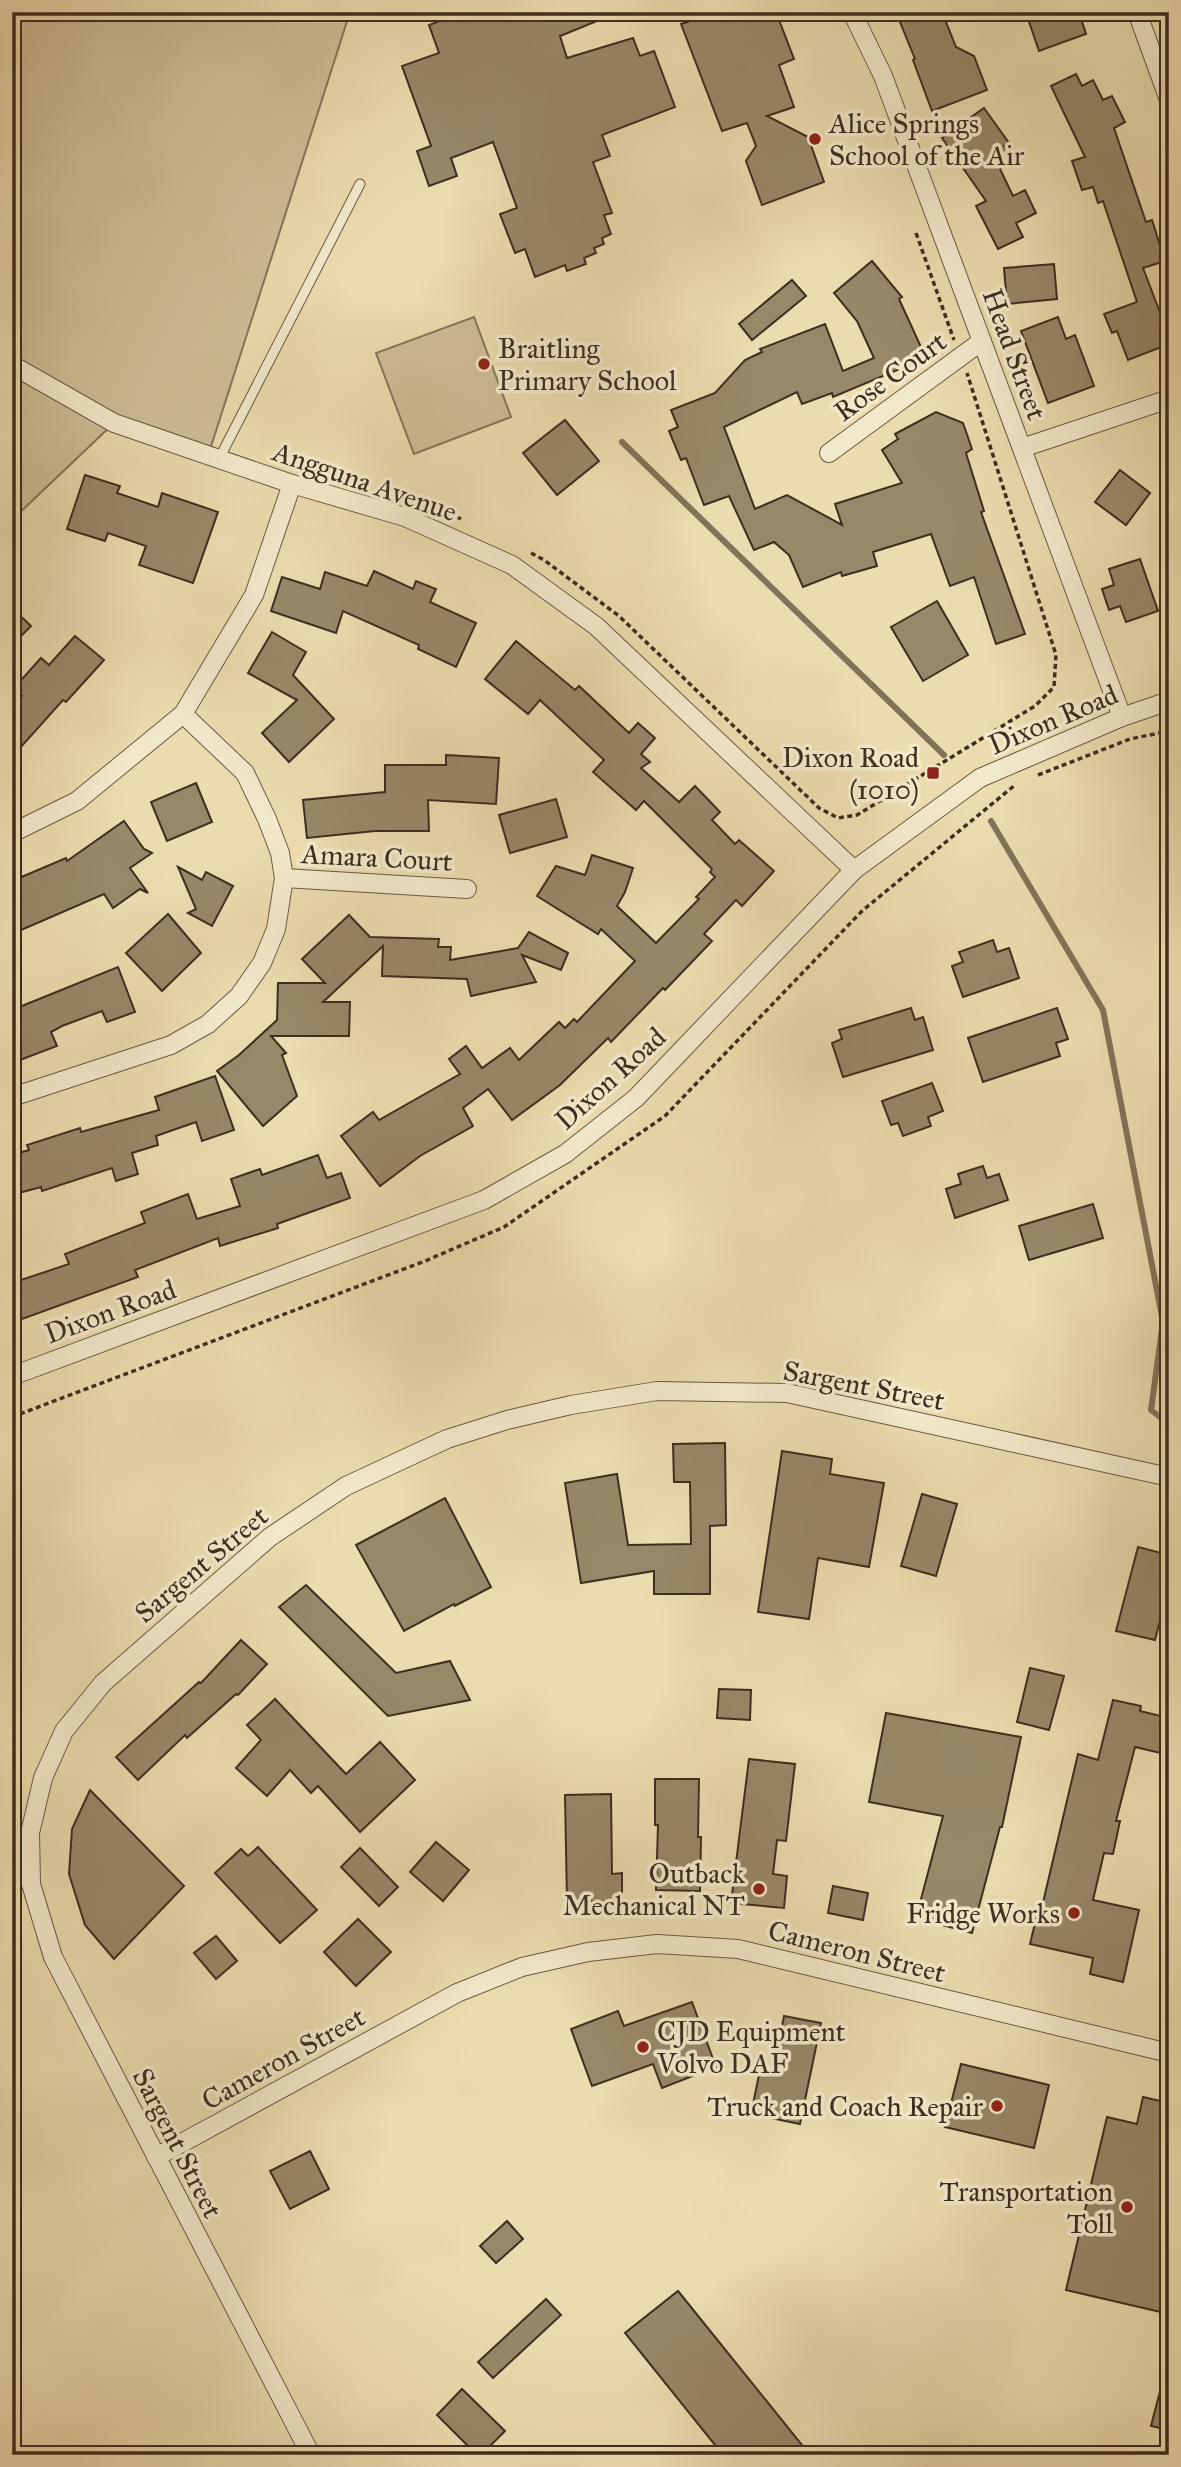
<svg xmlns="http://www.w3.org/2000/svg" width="1181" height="2467" font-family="'IM FELL Great Primer',serif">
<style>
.green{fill:#cebd96;stroke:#86755a;stroke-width:2}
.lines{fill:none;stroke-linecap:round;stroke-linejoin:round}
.stream{stroke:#837257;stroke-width:6}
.building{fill:#988769;stroke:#3f2d1f;stroke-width:2}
.service-casing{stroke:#6a5843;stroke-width:11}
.minor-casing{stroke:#6a5843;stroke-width:20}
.path{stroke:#3f2d1f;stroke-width:3.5;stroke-dasharray:5 3.5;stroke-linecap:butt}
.service{stroke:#f2e8ca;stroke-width:9}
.minor{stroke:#f2e8ca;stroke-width:18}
.poi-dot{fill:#8f2418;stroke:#f2e8ca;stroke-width:2.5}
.labels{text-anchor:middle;stroke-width:7;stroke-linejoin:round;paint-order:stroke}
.poi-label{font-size:28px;fill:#3f2d1f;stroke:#f2e8ca;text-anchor:end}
.street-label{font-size:28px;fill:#3f2d1f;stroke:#f2e8ca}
</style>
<rect width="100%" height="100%" fill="#ebdbae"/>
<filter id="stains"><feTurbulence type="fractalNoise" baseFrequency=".00286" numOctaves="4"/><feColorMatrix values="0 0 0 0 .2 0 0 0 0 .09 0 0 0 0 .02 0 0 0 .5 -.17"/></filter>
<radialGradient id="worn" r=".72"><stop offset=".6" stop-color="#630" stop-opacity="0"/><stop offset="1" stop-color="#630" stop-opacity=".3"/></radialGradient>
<g class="green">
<path d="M12,12H350L208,456L114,423L12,520Z"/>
<path d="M474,317L511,417L414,454L376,353Z"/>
</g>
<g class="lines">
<g class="stream">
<path d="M622,442L944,755"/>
<path d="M991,821L1103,1010L1163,1322L1151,1410L1169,1424"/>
</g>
</g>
<g class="building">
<path d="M436,12H619L560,36L567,58L633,38L640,56L654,51L675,107L602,135L610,156L593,162L612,213L604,215L611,234L602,238L604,244L594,248L596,253L584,258L586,264L567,271L565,265L535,277L525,249L515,253L500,214L517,208L493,142L451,158L457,176L429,186L417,151L431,146L402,66L439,53L429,25L440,21Z"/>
<path d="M719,12H776L794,59L779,65L794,107L767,116L808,137L824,182L762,205L746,161L756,146L747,123L722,131L681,24Z"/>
<path d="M896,12H942L956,47L974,56L987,90L932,111L913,60L915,59Z"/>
<path d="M1037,12H1079L1086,34L1039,51L1027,16Z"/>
<path d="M1076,74L1082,86L1093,80L1103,100L1112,96L1125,122L1114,128L1146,222L1152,220L1165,261L1143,268L1169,336V344L1128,360L1117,331L1112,333L1104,314L1137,302L1103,201L1098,203L1093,187L1082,190L1072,161L1085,157L1051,86Z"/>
<path d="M984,108L1009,143L1004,146L1013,159L1000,169L1013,196L1025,190L1036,213L1016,223L1023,237L998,249L976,206L986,201L942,138Z"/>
<path d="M872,261L902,297L899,299L926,358L833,397L832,393L802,404L797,392L724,427L755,509L787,495L842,525L835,504L902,483L882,450L898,439L895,434L936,412L963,423L972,449L966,453L984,511L981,512L1025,634L996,644L974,577L950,586L931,534L873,552L877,566L842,576L841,572L803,587L789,555L774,542L754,550L729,496L704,505L686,458L681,460L669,431L678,427L671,410L715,393L745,360L762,352L760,349L825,324L843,371L874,358L857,321L834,293Z"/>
<path d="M1054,264L1057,299L1007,304L1004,268Z"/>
<path d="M792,280L806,296L752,340L739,324Z"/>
<path d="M1058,317L1066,339L1075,335L1094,386L1048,403L1021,331Z"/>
<path d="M565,420L599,461L557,495L523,453Z"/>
<path d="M1120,470L1150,493L1126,525L1095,502Z"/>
<path d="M85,475L120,486L117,493L158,507L162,493L218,512L193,583L139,565L146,546L108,533L105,541L67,529Z"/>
<path d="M1140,559L1158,611L1126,622L1120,606L1109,610L1102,589L1114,585L1109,569Z"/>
<path d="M374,571L413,589L416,581L436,589L430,602L476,623L456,667L418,649L419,645L343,611L336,633L271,611L282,577L320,589L325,572L367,586Z"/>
<path d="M937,601L968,655L923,681L891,627Z"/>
<path d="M12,608L31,626L12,645Z"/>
<path d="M272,632L306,652L293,675L334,719L289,762L262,733L297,700L248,673Z"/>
<path d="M75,636L104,660L66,702L63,700L12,757V708L22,696L13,689L41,658L49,665Z"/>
<path d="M516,641L575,690L579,686L629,733L638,723L655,738L641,754L650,762L641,768L679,802L695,786L720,812L712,820L735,844L739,840L774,871L742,906L736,900L704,934L712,941L665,990L663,988L611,1042L608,1038L560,1085L512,1120L488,1089L463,1108L473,1126L420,1156L380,1186L341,1136L373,1112L379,1120L460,1074L449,1059L466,1046L482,1068L510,1048L519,1060L559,1022L565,1028L574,1019L577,1022L635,961L601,929L598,934L537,896L556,866L585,875L592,855L633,868L625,892L617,906L656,943L699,899L696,897L715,877L710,872L712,869L644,801L636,810L593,772L604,760L540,700L528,714L485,679Z"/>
<path d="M446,755L499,758L496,804L428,800L429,831H375L307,838L303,800L385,792V765H446Z"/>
<path d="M196,783L212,822L167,841L151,802Z"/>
<path d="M556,799L567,837L510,853L499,815Z"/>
<path d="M124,821L144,849L152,853L130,868L148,893L140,889L113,908L104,894L12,934V881L66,858L67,861Z"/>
<path d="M178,867L202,880L206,872L233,886L212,926L188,913L196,909Z"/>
<path d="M168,914L201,953L162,991L126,953Z"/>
<path d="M349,915L370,937L439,939L438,947H451L450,960L518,948L529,932L568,953L561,970L522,955L536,982L471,996L467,979L382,976L383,946L323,1002H350L349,1036H271L286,1053L282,1055L297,1096L263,1126L217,1071L239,1055L277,1020L278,983H325L302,959Z"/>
<path d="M993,940L997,952L1009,948L1019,978L963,997L952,966L963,962L959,952Z"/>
<path d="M118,967L135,1012L107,1022L102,1011L62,1026L51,1032L57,1046L12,1063V1010Z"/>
<path d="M911,1008L915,1020L923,1017L933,1050L843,1077L832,1043L842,1039L839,1030Z"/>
<path d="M1057,1008L1068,1039L1056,1043L1060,1056L983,1082L968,1038Z"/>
<path d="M215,1076L234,1130L202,1141L196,1122L156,1136L158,1145L132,1153L138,1174L116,1181L112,1168L42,1191L41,1187L12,1195V1155L29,1150L27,1145L80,1128L81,1132L159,1110L155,1097Z"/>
<path d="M932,1083L943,1111L928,1117L931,1126L903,1136L898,1123L891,1125L882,1101Z"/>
<path d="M318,1155L327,1178L341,1173L350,1198L277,1224L278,1228L220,1246L218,1238L135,1270L138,1277L22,1319L12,1291V1283L69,1264L65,1254L145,1223L141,1212L188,1194L197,1219L240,1206L231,1179L260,1169L262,1175Z"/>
<path d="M983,1166L987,1178L999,1174L1008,1200L955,1218L946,1189L961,1184L958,1174Z"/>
<path d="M1093,1204L1103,1238L1029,1260L1019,1226Z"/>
<path d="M725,1443L726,1525L710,1526V1594H654V1571L581,1583L565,1483L617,1474L628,1545L691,1544L690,1482H674L673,1444Z"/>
<path d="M782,1451L832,1459L830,1474L884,1483L869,1567L818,1558L809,1619L758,1612Z"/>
<path d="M922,1494L957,1504L936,1576L901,1566Z"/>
<path d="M445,1498L491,1587L455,1606L454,1604L404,1631L356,1545Z"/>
<path d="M1138,1547L1169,1555V1585L1155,1640L1116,1631Z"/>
<path d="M306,1585L396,1673L450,1661L470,1700L388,1716L279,1607Z"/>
<path d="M241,1640L267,1664L238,1695L236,1694L187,1738L185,1735L138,1780L116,1757L199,1682L201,1683Z"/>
<path d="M1030,1668L1064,1676L1049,1730L1017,1722Z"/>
<path d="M719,1689L751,1690L750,1720L717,1718Z"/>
<path d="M275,1699L346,1774L380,1742L415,1780L360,1832L318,1786L311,1793L290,1770L267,1796L236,1768L261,1740L247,1725Z"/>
<path d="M1113,1700L1141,1706L1140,1711L1169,1718V1755L1135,1747L1116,1821H1120L1113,1854L1104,1853L1093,1900L1139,1910L1123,1982L1090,1974L1093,1958L1030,1944L1038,1911H1041L1078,1754L1098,1760Z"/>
<path d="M886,1713L1021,1737L1002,1827H1000L972,1933L916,1918L943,1816L869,1802Z"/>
<path d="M749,1759L795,1764L786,1841L777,1840L773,1874L787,1876L784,1908L731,1903Z"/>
<path d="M655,1779H699L698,1837H701L700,1891L656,1890L658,1825H655Z"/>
<path d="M90,1790L184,1886L114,1959L85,1925L69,1874L72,1829Z"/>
<path d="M611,1794L612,1874L622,1873V1901L567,1902L565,1795Z"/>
<path d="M436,1842L469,1870L443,1901L410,1872Z"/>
<path d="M258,1847L317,1910L280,1943L215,1873L241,1849L248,1856Z"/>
<path d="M360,1848L398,1887L379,1906L341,1867Z"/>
<path d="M833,1886L868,1893L863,1920L828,1913Z"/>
<path d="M358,1919L391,1952L356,1986L324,1952Z"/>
<path d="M216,1936L237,1961L216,1979L194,1953Z"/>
<path d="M692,2002L716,2067L662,2088L653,2064L592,2086L571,2029L618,2011L624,2026Z"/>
<path d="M784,2016L821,2023L800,2124L751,2114L760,2070L773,2072Z"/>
<path d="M961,2064L1049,2085L1034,2148L945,2127Z"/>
<path d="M1143,2097L1169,2103V2314L1066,2290L1107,2117L1137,2124Z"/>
<path d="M310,2151L329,2189L290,2209L270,2171Z"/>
<path d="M507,2221L523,2239L496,2263L480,2246Z"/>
<path d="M678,2291L810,2455H723L625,2333Z"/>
<path d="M546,2299L561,2315L493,2378L478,2362Z"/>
<path d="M1163,2380H1169V2430L1151,2426Z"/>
<path d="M462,2389L505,2431L481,2455H477L437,2415Z"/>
</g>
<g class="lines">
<defs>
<path id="service" d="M219,459L360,184"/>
<g id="minor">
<path d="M852,12L883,76L1122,717"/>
<path d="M1137,12L1169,100"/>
<path d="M12,365L114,423L292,484L405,517L512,565L596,626L854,870"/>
<path d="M1022,448L1169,399"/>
<path d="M829,453L982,341"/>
<path d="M12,833L77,801L183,714L254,595L292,484"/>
<path d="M284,878L467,889"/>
<path d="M12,1097L171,1045L208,1024L239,996L262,963L276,929L284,878L280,853L267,819L245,773L183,714"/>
<path d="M12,1376L484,1200L565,1154L636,1098L854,870L980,778L1122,717L1169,701"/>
<path d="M156,2157L457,1993L522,1967L588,1952L657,1944L738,1949L1169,2053"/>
<path d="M311,2455L53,1957L31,1884L30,1833L43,1778L64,1731L103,1683L270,1537L346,1486L447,1439L507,1420L571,1405L657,1391L787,1393L1169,1477"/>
</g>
</defs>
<use href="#service" class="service-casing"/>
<use href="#minor" class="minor-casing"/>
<g class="path">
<path d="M916,233L954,340"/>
<path d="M387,491L406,493L461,519"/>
<path d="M531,553L544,560L619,616L819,808L838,818L857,815L1035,706L1054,687L1056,655L967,373"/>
<path d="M1038,775L1130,739L1169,731"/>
<path d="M12,1417L425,1261L504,1227L665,1116L862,911L1015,785"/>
</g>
<use href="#service" class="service"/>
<use href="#minor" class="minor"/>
</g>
<g class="poi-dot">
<circle cx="815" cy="139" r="7"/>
<circle cx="484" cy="364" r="7"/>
<rect x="926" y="766" width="14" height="14" rx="3.5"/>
<circle cx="759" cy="1889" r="7"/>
<circle cx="1074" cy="1913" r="7"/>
<circle cx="643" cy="2047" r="7"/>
<circle cx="997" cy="2106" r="7"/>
<circle cx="1127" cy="2207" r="7"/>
</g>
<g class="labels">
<g class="poi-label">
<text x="829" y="133" text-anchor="start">Alice Springs<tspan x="829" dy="32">School of the Air</tspan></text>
<text x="498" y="358" text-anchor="start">Braitling<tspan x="498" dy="32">Primary School</tspan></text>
<text x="919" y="767">Dixon Road<tspan x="919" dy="32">(1010)</tspan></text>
<text x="745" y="1883">Outback<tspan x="745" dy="32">Mechanical NT</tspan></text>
<text x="1060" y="1923">Fridge Works</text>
<text x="657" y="2041" text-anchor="start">CJD Equipment<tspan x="657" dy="32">Volvo DAF</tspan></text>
<text x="983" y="2116">Truck and Coach Repair</text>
<text x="1113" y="2201">Transportation<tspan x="1113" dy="32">Toll</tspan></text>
</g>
<g class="street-label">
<text transform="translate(1015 354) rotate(70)" y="10">Head Street</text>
<text transform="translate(890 376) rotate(-36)" y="10">Rose Court</text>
<text transform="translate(365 481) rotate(19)" y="10">Angguna Avenue</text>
<text transform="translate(1053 719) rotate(-23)" y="10">Dixon Road</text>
<text transform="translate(377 857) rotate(3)" y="10">Amara Court</text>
<text transform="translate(610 1078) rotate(-42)" y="10">Dixon Road</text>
<text transform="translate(110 1311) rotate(-20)" y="10">Dixon Road</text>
<text transform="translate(864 1385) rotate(11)" y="10">Sargent Street</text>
<text transform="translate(201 1564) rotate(-40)" y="10">Sargent Street</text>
<text transform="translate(857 1951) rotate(14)" y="10">Cameron Street</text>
<text transform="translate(283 2058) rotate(-29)" y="10">Cameron Street</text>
<text transform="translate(178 2143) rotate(63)" y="10">Sargent Street</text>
</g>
</g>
<rect width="1181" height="2467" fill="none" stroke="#ebdbae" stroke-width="42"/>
<rect x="14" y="14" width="1153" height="2439" fill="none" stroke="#3f2d1f" stroke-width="3.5"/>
<rect x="21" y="21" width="1139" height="2425" fill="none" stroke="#3f2d1f" stroke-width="2"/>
<rect width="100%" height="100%" filter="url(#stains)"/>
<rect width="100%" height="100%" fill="url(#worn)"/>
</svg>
